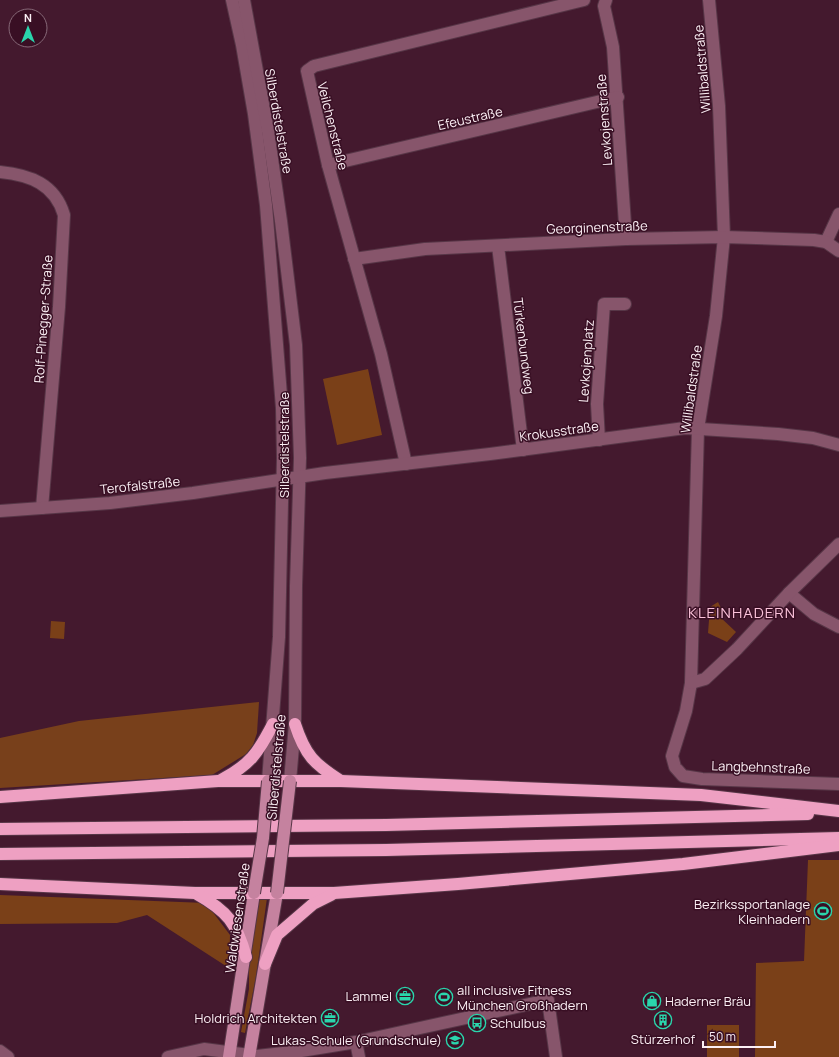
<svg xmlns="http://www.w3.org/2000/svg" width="839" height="1057" font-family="Manrope,sans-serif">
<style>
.green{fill:#7a4018}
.forest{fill:#78401b}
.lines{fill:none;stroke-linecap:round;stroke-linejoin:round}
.minor-casing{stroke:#573647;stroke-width:14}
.major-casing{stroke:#573647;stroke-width:14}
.highway-casing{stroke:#573647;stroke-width:14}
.minor{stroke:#87556b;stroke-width:12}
.major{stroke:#c5829f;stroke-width:12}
.highway{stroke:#eea0c2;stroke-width:12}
.major-bridge-casing{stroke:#573647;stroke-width:14;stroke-linecap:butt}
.major-bridge{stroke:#c5829f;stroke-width:12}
.labels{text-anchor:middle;stroke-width:3;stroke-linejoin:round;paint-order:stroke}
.street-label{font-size:13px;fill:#fcf0f5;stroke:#390f24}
.poi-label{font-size:13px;fill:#fcf0f5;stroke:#390f24;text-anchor:end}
.quarter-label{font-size:15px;letter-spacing:1px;fill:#fbc2da;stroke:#390f24}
</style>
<rect width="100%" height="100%" fill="#44192e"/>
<g class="green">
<path d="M368,369L382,435L337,445L323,379Z"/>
<path d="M718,602L723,612L719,616L736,632L727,642L708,633L710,607Z"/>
<path d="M51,621L65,622L64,639L50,638Z"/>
<path d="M808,860H839V1057H755L756,963L804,961Z"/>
<path d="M0,895L206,903L230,935L229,968L147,915L117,923L0,924Z"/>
<path d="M258,898H267L256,976L245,1033L241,1032L249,989V964Z"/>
<rect x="707" y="1025" width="32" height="32"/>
</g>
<path class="forest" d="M259,702L257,733L253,745L246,754L212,775L0,788V738L79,721Z"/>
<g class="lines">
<defs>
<g id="minor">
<path d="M232,0L242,45L254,114L266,205L282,408L283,458L279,637L268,781"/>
<path d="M244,0L268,131L281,221L296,345L300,458L296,586L295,724L290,781"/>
<path d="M606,0L604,6L613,47L626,239"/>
<path d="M709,0L719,106L724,237L716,316L698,429L691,683L686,711L672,756L675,767L683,776L702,779L839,784"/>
<path d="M328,165L618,97"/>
<path d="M0,172C30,175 55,184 64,215L59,307L42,508"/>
<path d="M826,242L839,214"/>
<path d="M498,246L523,450"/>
<path d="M354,259L425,249L626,239L724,237L814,240L826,242L839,251"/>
<path d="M599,440L597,404L604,304H625"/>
<path d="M406,464L381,354L328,165L307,71L314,66L584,0"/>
<path d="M0,511L110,503L193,493L325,473L490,454L685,428L778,434L813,438L839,445"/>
<path d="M789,593L814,614L839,627"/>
<path d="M691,683L705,679L737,649L789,593L839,544"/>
<path d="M356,1042L359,1057"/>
<path d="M0,1051L8,1057"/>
<path d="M168,1057L204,1049L257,1056L301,1051L356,1042L548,1000L556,1057"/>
</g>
<g id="major">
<path d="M229,1057L254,893"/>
<path d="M249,1057L277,893"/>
</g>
<g id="highway">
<path d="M295,724C305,755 314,764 341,781"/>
<path d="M221,780C250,765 258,753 273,724"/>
<path d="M0,797L218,781H341L701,795L839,811"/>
<path d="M0,829L386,825L808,814"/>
<path d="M0,854L386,850L839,838"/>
<path d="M0,884L195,893H334L458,884L683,864L839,845"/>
<path d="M197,894C227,911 237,923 246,957"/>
<path d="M265,964L277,935L313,904L331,895"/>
</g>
</defs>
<use href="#minor" class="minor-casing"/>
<use href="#major" class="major-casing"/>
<use href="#highway" class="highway-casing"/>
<use href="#minor" class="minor"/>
<use href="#major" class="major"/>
<use href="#highway" class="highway"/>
<defs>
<g id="major-bridge">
<path d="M254,893L263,838L268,781"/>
<path d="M277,893L290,781"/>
</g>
</defs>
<use href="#major-bridge" class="major-bridge-casing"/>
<use href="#major-bridge" class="major-bridge"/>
</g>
<defs>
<symbol id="stadium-ring" viewBox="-11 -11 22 22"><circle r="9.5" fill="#390f24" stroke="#2ad5ac" stroke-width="1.5"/><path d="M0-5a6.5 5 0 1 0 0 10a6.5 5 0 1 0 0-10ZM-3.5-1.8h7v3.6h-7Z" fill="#2ad5ac"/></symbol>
<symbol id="office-ring" viewBox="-11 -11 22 22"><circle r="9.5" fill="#390f24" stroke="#2ad5ac" stroke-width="1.5"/><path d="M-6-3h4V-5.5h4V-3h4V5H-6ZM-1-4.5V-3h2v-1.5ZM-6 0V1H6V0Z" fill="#2ad5ac"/></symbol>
<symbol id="shop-ring" viewBox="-11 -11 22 22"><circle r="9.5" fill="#390f24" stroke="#2ad5ac" stroke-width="1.5"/><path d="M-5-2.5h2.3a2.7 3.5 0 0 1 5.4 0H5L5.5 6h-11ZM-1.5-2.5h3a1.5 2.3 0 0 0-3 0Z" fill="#2ad5ac"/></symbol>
<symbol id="building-ring" viewBox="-11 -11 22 22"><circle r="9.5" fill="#390f24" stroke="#2ad5ac" stroke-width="1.5"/><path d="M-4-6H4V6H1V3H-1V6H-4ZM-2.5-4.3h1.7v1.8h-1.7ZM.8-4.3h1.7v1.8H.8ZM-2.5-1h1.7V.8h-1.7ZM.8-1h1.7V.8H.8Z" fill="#2ad5ac"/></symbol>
<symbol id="bus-ring" viewBox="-11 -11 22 22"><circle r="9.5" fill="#390f24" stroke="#2ad5ac" stroke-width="1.5"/><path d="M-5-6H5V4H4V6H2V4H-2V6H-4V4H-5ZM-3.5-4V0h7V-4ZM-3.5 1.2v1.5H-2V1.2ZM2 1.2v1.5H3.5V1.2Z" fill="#2ad5ac"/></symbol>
<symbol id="school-ring" viewBox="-11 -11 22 22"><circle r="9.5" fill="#390f24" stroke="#2ad5ac" stroke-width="1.5"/><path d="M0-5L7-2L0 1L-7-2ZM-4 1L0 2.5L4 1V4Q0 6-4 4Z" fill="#2ad5ac"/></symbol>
</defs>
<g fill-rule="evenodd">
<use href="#stadium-ring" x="813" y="901" width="20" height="20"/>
<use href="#office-ring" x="395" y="986" width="20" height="20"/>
<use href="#stadium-ring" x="434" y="987" width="20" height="20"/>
<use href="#shop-ring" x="642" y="991" width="20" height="20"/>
<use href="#office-ring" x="320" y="1008" width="20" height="20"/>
<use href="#building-ring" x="653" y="1010" width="20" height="20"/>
<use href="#bus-ring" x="467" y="1013" width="20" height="20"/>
<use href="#school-ring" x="445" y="1030" width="20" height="20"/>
</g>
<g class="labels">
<g class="street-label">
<text transform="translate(702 69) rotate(-95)" y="5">Willibaldstraße</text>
<text transform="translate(470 118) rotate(-13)" y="5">Efeustraße</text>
<text transform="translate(604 120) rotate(-94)" y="5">Levkojenstraße</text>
<text transform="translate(279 121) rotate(80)" y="5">Silberdistelstraße</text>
<text transform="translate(333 126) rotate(76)" y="5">Veilchenstraße</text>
<text transform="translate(597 227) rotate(-2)" y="5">Georginenstraße</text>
<text transform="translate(43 319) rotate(-86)" y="5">Rolf-Pinegger-Straße</text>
<text transform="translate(524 346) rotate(83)" y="5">Türkenbundweg</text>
<text transform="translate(586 361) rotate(-86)" y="5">Levkojenplatz</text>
<text transform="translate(691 389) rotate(-82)" y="5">Willibaldstraße</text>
<text transform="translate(559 431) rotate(-8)" y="5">Krokusstraße</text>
<text transform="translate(284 445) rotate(-90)" y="5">Silberdistelstraße</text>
<text transform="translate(140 485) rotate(-6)" y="5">Terofalstraße</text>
<text transform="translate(276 767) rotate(-85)" y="5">Silberdistelstraße</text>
<text transform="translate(761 767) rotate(2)" y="5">Langbehnstraße</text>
<text transform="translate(237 918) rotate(-82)" y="5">Waldwiesenstraße</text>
</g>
<g class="poi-label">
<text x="810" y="909">Bezirkssportanlage<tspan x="810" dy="15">Kleinhadern</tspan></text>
<text x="457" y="995" text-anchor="start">all inclusive Fitness<tspan x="457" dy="15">München Großhadern</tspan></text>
<text x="392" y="1001">Lammel</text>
<text x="665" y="1006" text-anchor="start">Haderner Bräu</text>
<text x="317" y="1023">Holdrich Architekten</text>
<text x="490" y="1028" text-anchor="start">Schulbus</text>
<text x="663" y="1044" text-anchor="middle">Stürzerhof</text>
<text x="442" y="1045">Lukas-Schule (Grundschule)</text>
</g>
<g class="quarter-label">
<text x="742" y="618">KLEINHADERN</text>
</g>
</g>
<g transform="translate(28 28)"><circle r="19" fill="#390f24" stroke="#876978"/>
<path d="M0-3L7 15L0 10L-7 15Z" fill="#2ad5ac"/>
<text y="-6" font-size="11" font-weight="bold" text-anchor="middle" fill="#fcf0f5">N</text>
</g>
<path d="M703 1041v6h72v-6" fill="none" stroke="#fcf0f5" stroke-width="2"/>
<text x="709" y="1041" font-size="12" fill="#fcf0f5" stroke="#390f24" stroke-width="3" paint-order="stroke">50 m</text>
</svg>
